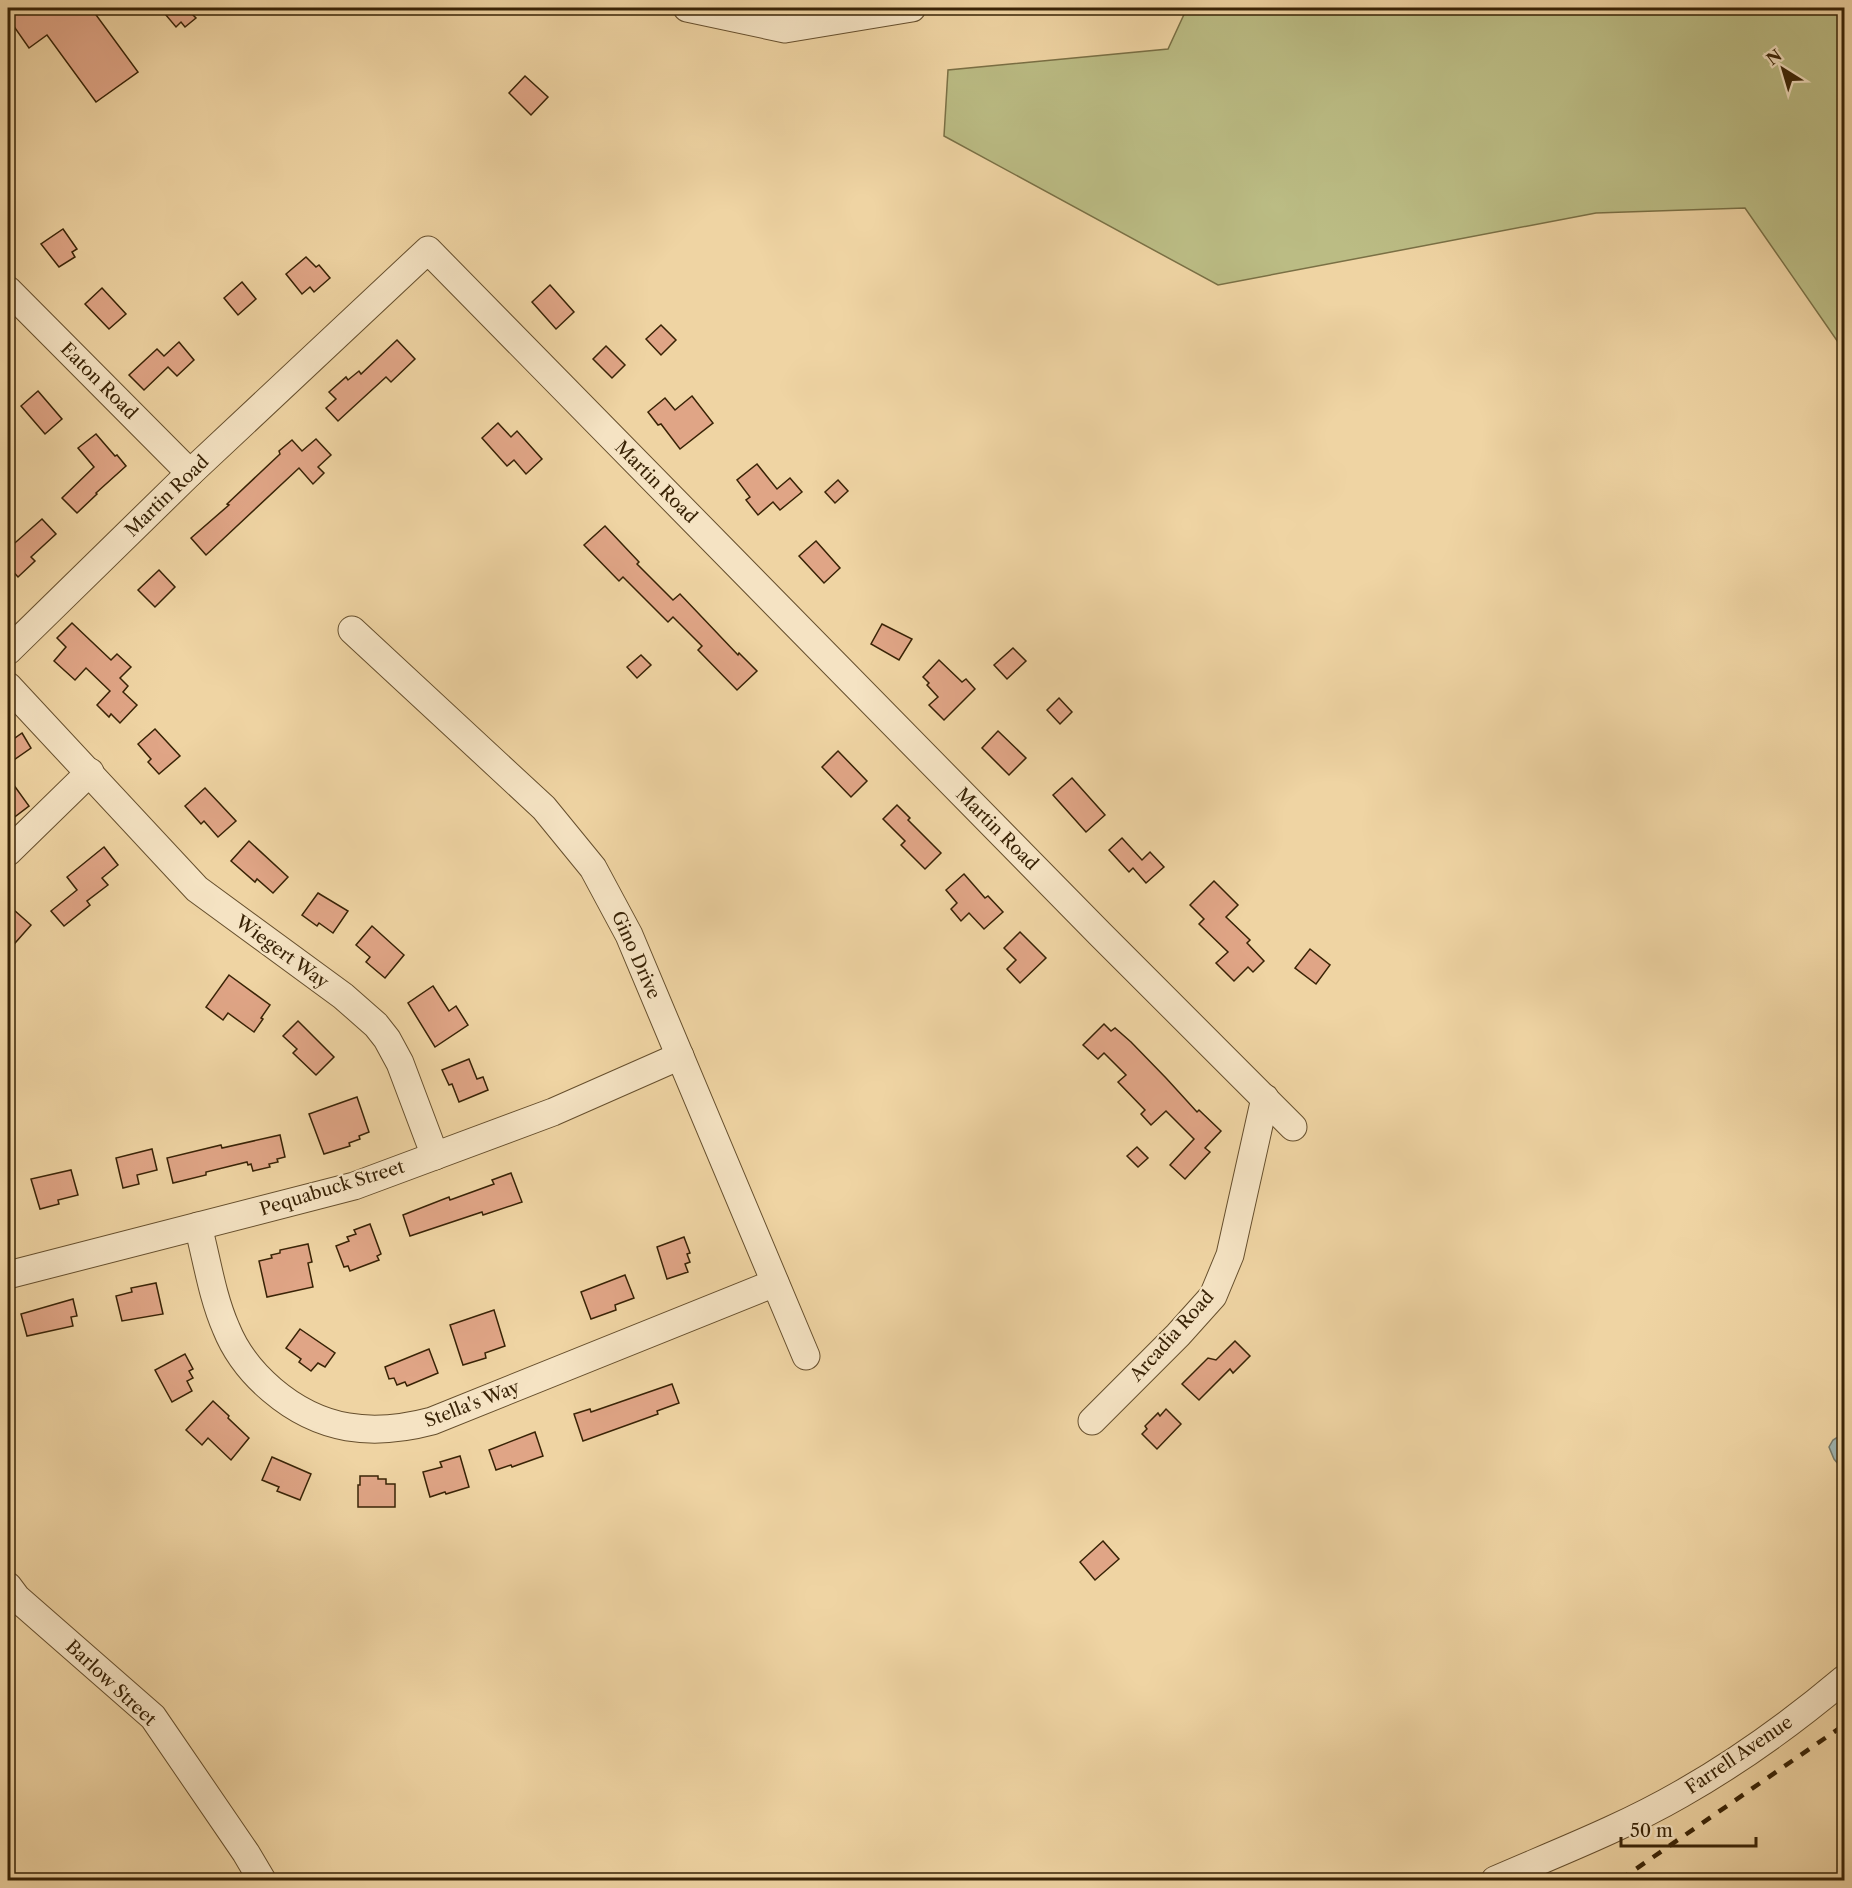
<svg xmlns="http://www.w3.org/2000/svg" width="1852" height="1888" font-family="'Libre Caslon Text',serif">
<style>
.green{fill:#bbbc84;stroke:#7a7045;stroke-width:1.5}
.water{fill:#9fb5b2;stroke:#767b6d;stroke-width:1.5}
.building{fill:#e0a586;stroke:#392306;stroke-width:1.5}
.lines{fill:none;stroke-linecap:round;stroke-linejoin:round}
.minor-casing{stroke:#664f2d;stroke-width:29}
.minor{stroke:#f5e3c3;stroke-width:27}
.rail{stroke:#392306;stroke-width:4.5;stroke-dasharray:10 10;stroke-linecap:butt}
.labels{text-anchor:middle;stroke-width:4.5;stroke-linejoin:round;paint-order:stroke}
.street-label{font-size:18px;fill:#392306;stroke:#f5e3c3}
</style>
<rect width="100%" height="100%" fill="#efd4a3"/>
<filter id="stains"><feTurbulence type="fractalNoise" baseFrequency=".00333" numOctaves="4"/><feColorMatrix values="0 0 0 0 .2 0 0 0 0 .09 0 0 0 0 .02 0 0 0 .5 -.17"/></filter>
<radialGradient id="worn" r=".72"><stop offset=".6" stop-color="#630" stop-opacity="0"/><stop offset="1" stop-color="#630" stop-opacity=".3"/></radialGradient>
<path class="green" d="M1187,8H1844V392L1838,342L1745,208L1596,213L1218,285L944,136L948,70L1168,49Z"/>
<path class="water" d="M1844,1433V1471L1834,1459L1829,1447L1833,1440Z"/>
<g class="building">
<path d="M22,8H91L138,72L96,102L47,35L29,48L8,18Z"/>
<path d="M160,8H197L191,13L196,18L185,27L181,22L176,27Z"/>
<path d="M525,76L548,97L531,115L509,93Z"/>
<path d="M63,229L77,249L72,252L75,257L59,267L41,244Z"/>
<path d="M306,257L316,267L319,265L330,278L314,292L310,287L302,294L286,274Z"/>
<path d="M242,282L256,299L238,315L224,298Z"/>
<path d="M550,285L574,312L556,329L532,302Z"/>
<path d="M102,288L126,314L109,329L85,304Z"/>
<path d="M661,325L676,340L661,355L646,339Z"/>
<path d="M397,340L415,359L391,382L386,377L338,421L326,408L336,399L329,392L346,377L348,380L359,371L361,374Z"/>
<path d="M179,342L194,360L177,376L168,367L144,390L129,375L157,349L164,356Z"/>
<path d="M606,346L625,365L612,378L593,359Z"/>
<path d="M38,391L62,419L45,434L21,406Z"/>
<path d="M692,396L713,423L680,449L661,424L658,425L648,412L665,398L675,410Z"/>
<path d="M498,423L511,437L517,431L542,459L526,474L514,460L507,466L482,438Z"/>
<path d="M96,434L115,456L117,455L126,466L96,493L97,494L77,513L62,498L94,467L78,448Z"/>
<path d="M316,439L331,455L318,467L324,473L313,484L299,468L206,555L191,538L229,505L227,504L280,454L279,451L292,440L302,451Z"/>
<path d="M757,464L777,489L790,478L802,492L780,510L773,502L758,515L746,500L750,497L737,480Z"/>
<path d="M838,480L848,491L835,503L825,492Z"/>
<path d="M42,519L56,534L31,557L35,561L18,577L8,566V549Z"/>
<path d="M605,526L639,562L637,564L673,600L680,594L738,655L739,653L757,671L737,690L698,650L702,646L673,617L668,622L623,577L619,581L584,545Z"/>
<path d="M816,541L840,568L824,583L799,556Z"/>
<path d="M159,570L175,587L155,607L138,590Z"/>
<path d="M72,623L111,660L117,654L131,667L120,678L128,686L123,692L137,705L120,723L111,714L109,717L97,705L110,691L86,668L75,680L54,661L66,647L57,638Z"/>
<path d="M882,624L912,639L899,660L871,644Z"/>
<path d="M1013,648L1026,661L1007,679L994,665Z"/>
<path d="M641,655L651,665L637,678L627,667Z"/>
<path d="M939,660L962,682L966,679L975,689L944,720L929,705L938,697L927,685L929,683L923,677Z"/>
<path d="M1059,698L1072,712L1060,724L1047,710Z"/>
<path d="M155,729L180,756L159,774L148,762L151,759L138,744Z"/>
<path d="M998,731L1026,758L1009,775L982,748Z"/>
<path d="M22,733L31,748L8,764V743Z"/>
<path d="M838,751L867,781L851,797L822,767Z"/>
<path d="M8,777L29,806L8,822Z"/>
<path d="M1072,778L1105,815L1086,832L1053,795Z"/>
<path d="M205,788L236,821L218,837L204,821L201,824L185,806Z"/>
<path d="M897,805L910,818L908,820L941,853L925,869L901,845L905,841L883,819Z"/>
<path d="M1122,838L1142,860L1150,852L1164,867L1146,883L1133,868L1129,872L1109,850Z"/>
<path d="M249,841L288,877L273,893L257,879L255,882L231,861Z"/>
<path d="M104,847L118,865L102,878L108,885L87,901L90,905L64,926L51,911L77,890L67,877Z"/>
<path d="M964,874L985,898L988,896L1003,912L984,929L969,913L961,921L951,909L957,903L946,890Z"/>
<path d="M1214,881L1238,905L1226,917L1250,940L1247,943L1264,961L1253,972L1248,967L1234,981L1216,963L1228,952L1199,924L1204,919L1190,905Z"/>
<path d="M318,893L348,911L333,933L319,923L317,926L302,915Z"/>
<path d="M14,910L31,925L8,951V918Z"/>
<path d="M372,926L404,955L385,978L366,962L370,957L356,945Z"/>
<path d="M1020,932L1046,958L1020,983L1007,969L1016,960L1004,948Z"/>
<path d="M1310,949L1330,965L1316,984L1295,968Z"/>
<path d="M229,975L270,1005L261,1018L263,1019L254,1032L228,1013L223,1020L206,1007Z"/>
<path d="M433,986L449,1011L456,1006L468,1025L435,1047L408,1003Z"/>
<path d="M298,1021L334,1057L316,1075L293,1053L297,1049L283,1036Z"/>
<path d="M1104,1024L1111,1031L1115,1028L1131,1042L1166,1078L1197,1112L1199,1110L1221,1131L1205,1148L1210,1152L1185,1179L1170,1165L1194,1139L1166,1111L1151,1125L1141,1114L1145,1110L1118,1082L1126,1075L1104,1053L1098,1059L1083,1045Z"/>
<path d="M469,1059L477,1079L483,1077L488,1090L459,1102L452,1084L449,1085L442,1070Z"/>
<path d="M357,1097L369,1132L359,1136L360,1139L349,1143L350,1146L324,1154L309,1114Z"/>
<path d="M280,1135L285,1157L277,1159L278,1162L269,1164L270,1167L253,1171L251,1164L248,1165L247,1162L206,1172V1175L173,1183L167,1158L221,1145L222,1148Z"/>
<path d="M1137,1147L1148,1158L1138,1167L1127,1156Z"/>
<path d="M152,1149L157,1170L137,1175L139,1184L123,1188L116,1158Z"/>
<path d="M71,1170L78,1195L58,1200L59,1204L40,1209L31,1179Z"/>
<path d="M511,1173L522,1202L483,1215L482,1212L410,1236L403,1215L449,1197L450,1200L494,1184L492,1180Z"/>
<path d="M370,1224L381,1254L377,1256L379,1260L350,1271L348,1266L344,1267L336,1246L349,1241L347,1237L356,1234L354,1230Z"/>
<path d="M684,1237L690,1253L687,1254L690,1262L685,1264L688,1272L667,1279L657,1247Z"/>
<path d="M308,1244L312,1262L308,1263L313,1287L267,1297L259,1261L272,1258L271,1255L280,1253V1250Z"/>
<path d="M625,1275L634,1298L615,1305L616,1310L591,1319L581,1292Z"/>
<path d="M156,1283L163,1314L122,1321L116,1296L132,1292L131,1288Z"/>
<path d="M73,1299L77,1316L71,1317L73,1326L27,1336L21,1314Z"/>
<path d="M494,1310L505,1346L485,1353L486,1358L463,1365L450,1325Z"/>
<path d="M300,1329L335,1353L325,1367L318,1363L311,1371L299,1362L301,1359L286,1348Z"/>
<path d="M1235,1341L1250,1356L1233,1373L1230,1369L1199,1400L1182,1384L1208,1358L1216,1360Z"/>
<path d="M429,1349L438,1373L407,1386L405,1382L397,1385L394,1378L389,1379L385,1367Z"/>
<path d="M185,1354L193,1369L189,1371L193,1378L187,1381L192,1391L172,1402L155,1370Z"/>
<path d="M672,1384L679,1403L657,1411L658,1414L583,1441L574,1414L590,1409L591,1412Z"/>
<path d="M213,1401L229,1416L228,1418L249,1438L231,1460L208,1438L202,1445L186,1430Z"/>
<path d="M1166,1409L1181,1424L1157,1449L1142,1434L1147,1429L1145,1426L1158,1413L1160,1416Z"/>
<path d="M535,1432L543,1456L512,1467L511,1465L496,1470L489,1450Z"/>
<path d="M460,1456L469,1487L446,1494L445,1492L430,1497L423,1472L442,1467L440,1462Z"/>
<path d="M272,1457L311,1474L300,1500L277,1491L279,1487L262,1480Z"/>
<path d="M360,1476H378V1479H386V1484H395V1507H358V1485H360Z"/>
<path d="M1103,1541L1119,1559L1095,1580L1080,1562Z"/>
</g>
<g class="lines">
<defs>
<g id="minor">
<path d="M687,8L785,29L912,8"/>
<path d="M8,290L190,473"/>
<path d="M352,630L544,808L593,868L629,935L806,1356"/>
<path d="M8,651L190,473L428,250L1100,934L1293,1127"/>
<path d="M8,686L197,889L343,996L376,1025L387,1039L400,1063L435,1156"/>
<path d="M8,852L90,772"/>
<path d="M198,1226C207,1260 212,1296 226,1328C236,1353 252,1373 272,1390C320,1431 372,1437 432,1421L775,1283"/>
<path d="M8,1275L354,1186L553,1112L680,1056"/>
<path d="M1092,1421L1178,1335L1213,1296L1230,1255L1265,1098"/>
<path d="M8,1586L17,1598L153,1717L246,1853L262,1880"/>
<path d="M1495,1880C1557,1853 1622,1828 1681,1794C1739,1761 1793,1722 1844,1679"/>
</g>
</defs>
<use href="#minor" class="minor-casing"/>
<use href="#minor" class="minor"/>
<path class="rail" d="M1620,1880L1844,1725"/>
</g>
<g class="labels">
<g class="street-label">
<text transform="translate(99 381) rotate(45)" y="6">Eaton Road</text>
<text transform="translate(656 482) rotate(45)" y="6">Martin Road</text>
<text transform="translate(167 496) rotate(-44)" y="6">Martin Road</text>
<text transform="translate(997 829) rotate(45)" y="6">Martin Road</text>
<text transform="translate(282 952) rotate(36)" y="6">Wiegert Way</text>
<text transform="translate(636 955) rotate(66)" y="6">Gino Drive</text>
<text transform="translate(332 1188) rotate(-17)" y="6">Pequabuck Street</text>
<text transform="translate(1172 1336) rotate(-48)" y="6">Arcadia Road</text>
<text transform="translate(472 1404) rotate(-21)" y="6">Stella's Way</text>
<text transform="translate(111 1683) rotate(43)" y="6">Barlow Street</text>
<text transform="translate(1739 1755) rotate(-34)" y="6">Farrell Avenue</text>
</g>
</g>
<rect width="1852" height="1888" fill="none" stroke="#efd4a3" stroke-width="30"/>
<rect x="9" y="9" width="1834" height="1870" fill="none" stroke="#392306" stroke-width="3"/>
<rect x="15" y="15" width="1822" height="1858" fill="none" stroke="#392306" stroke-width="1.5"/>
<g transform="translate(1783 69) rotate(323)" stroke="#f5e3c3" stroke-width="4.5" paint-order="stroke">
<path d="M0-4.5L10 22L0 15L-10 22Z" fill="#392306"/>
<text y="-9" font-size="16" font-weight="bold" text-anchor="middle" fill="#392306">N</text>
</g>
<path d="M1621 1837v9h135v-9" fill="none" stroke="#392306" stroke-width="3"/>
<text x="1630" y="1837" font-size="18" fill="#392306" stroke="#f5e3c3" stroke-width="4.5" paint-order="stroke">50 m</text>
<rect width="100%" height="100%" filter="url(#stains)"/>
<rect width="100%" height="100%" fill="url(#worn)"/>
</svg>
